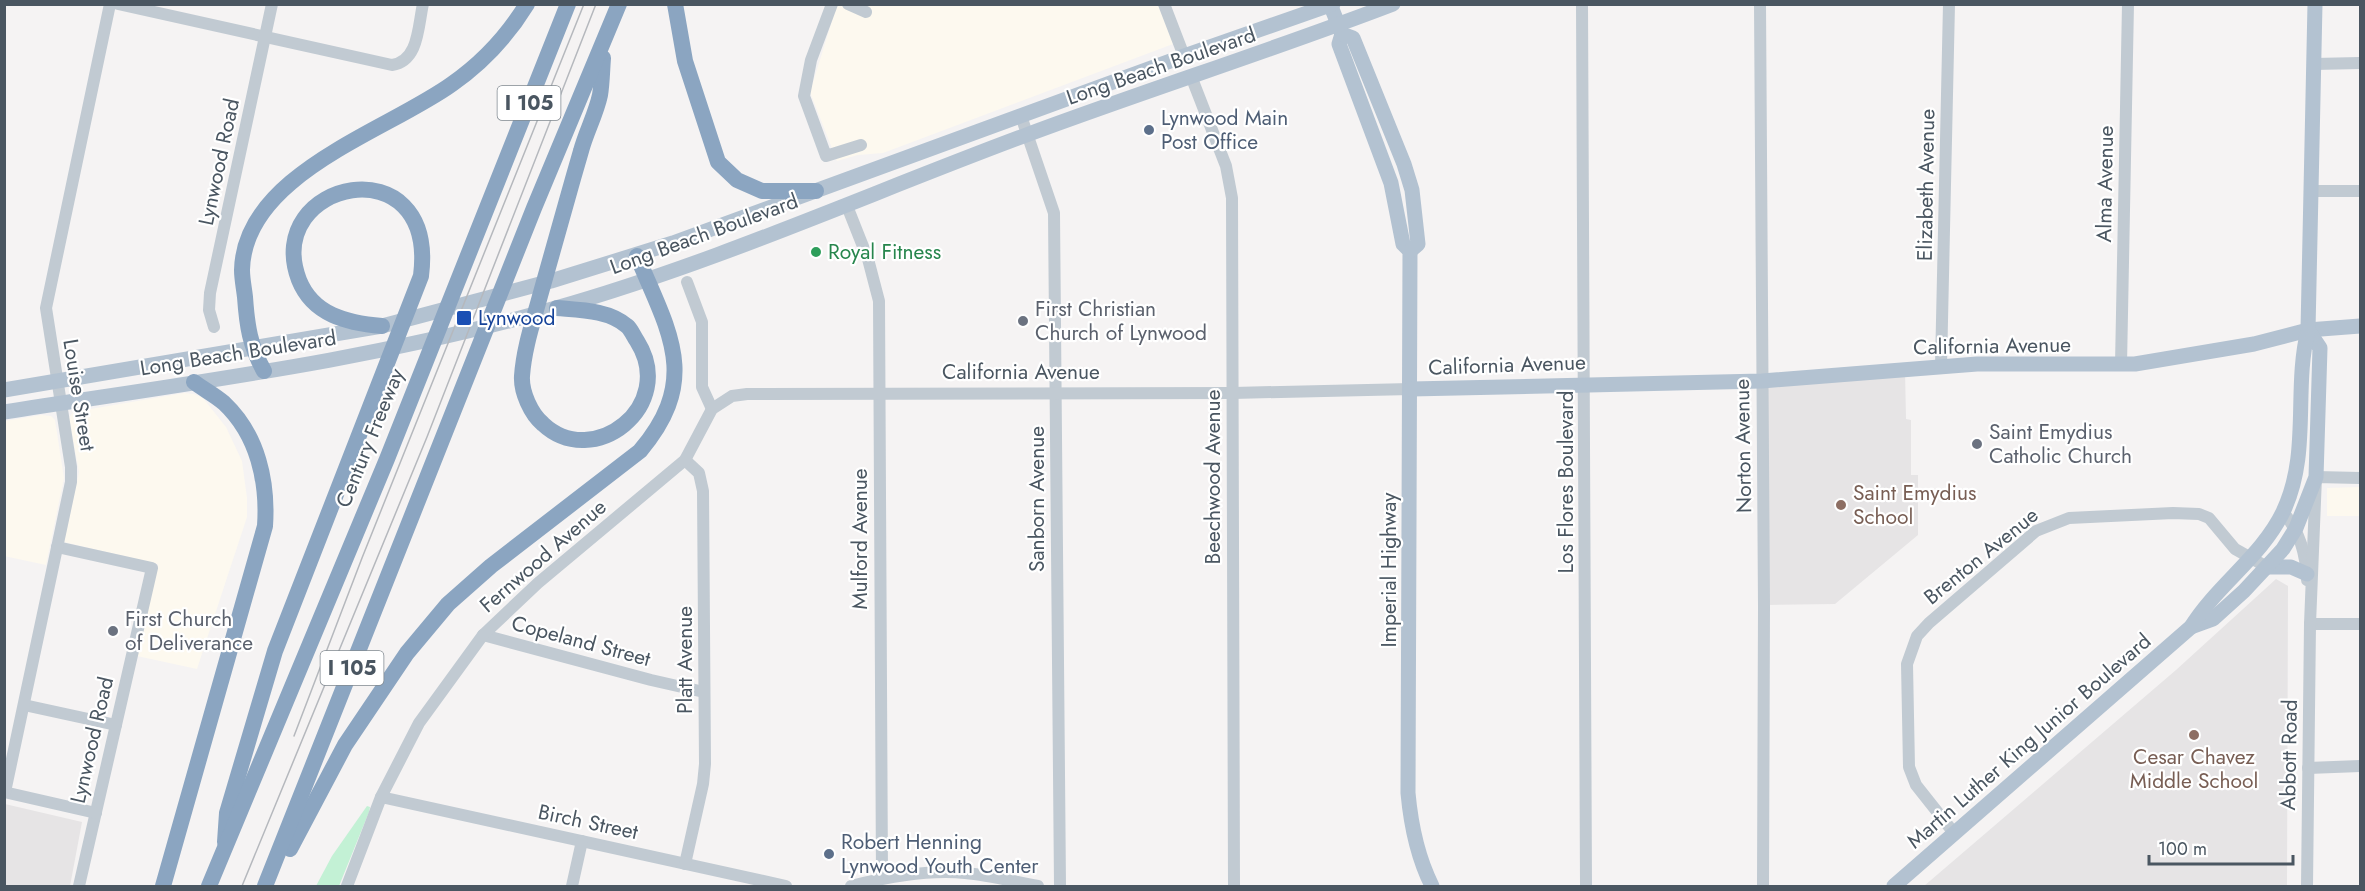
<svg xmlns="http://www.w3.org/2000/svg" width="2365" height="891" font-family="Jost,sans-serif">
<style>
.commercial{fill:#fdf9ef}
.education{fill:#e6e4e5}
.green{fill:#c3f1d5}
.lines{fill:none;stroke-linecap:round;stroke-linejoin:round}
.minor{stroke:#c1cad2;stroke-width:12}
.major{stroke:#b3c2d1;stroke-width:15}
.highway{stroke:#8ba5c1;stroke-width:16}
.tram{stroke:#b5b8bd;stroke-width:1.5}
.service-dot{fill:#5c6f8a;stroke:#fff;stroke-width:2}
.leisure-dot{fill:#2e9e5b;stroke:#fff;stroke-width:2}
.transit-dot{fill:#1a4fb4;stroke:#fff;stroke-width:2}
.worship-dot{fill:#6b7280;stroke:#fff;stroke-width:2}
.education-dot{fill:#8d6e63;stroke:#fff;stroke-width:2}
.labels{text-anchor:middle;stroke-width:4.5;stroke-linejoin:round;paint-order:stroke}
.shield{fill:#fff;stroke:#808990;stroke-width:1.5}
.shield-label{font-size:20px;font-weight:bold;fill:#4a5661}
.street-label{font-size:21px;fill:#4a5661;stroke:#fff}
.service-label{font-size:21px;fill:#4e5e75;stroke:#fff;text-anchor:start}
.leisure-label{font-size:21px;fill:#27864d;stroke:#fff;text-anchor:start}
.worship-label{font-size:21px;fill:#5b616d;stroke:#fff;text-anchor:start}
.transit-label{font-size:21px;fill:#164399;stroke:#fff;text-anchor:start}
.education-label{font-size:21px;fill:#785e54;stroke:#fff;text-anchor:start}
</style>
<rect width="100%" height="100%" fill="#f5f3f3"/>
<g class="commercial">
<path d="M837,5H1158L1173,44L883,153L858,155L837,161L810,92Z"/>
<path d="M184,393L194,394L203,398L226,427L242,461L247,498V517L197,669L137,656L158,564L64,542L79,472L69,418L73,412Z"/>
<path d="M41,415L51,416L55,420L64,478L46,565L4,556L5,421Z"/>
<path d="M2360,487V516H2327V488Z"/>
</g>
<g class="education">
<path d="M1905,370L1906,419L1911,420V475H1918V535L1835,604L1766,605L1763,383Z"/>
<path d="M2276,579L2288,586L2287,886H1924L2176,670Z"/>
<path d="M5,804L82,822L70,886H5Z"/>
</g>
<path class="green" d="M367,806L370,807L369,812L339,886H316L332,856Z"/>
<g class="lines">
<g class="minor">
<path d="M118,4L392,65C419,61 418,26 423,4"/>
<path d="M832,4L811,60L804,96L826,156L861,145"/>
<path d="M848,4L866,12"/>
<path d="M1164,4L1184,56"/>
<path d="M1582,4L1586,886"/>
<path d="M1760,4L1764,607L1763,886"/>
<path d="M2314,64L2360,63"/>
<path d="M1191,76L1226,166L1232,198L1234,886"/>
<path d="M1021,116L1054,213L1060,886"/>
<path d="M2311,191H2360"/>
<path d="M847,206L868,259L879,301L882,878"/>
<path d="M687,282L702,322V387L712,409"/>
<path d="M214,327L209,310L210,293L272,4"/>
<path d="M2121,365L2128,4"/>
<path d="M1941,366L1949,4"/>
<path d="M2283,512C2300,532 2306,554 2307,580"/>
<path d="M57,547L152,568L79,886"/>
<path d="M2310,624H2360"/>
<path d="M483,635L651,680L704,692"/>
<path d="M24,705L116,725"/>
<path d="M2308,768L2360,766"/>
<path d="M4,792L96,813"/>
<path d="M5,792L71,482V467L46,308L110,4"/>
<path d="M381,797L786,886"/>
<path d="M1954,833L1916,785L1909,767L1907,664L1917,636L1929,623L2036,531L2069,518L2173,513L2199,514L2209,518L2235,549L2267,567"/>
<path d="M685,864L703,784L705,764L703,491L699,473L685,460"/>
<path d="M347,886L381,797L419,723L483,635L538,583L685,460L712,409L732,396L747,394L1233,393L1411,389"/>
<path d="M572,886L582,841"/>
<path d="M851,886C887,877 928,869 965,873C990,875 1015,882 1038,886"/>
<path d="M2307,886L2310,624L2316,477L2360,478"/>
</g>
<g class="major">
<path d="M1330,4L1342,34L1339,44L1391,183L1403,244L1410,251L1408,793C1411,826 1417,856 1432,886"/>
<path d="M1342,34L1353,38L1404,164L1412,190L1418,244L1410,251"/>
<path d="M1411,389L1762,381L1977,364H2135L2254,344L2308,330L2360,326"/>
<path d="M4,390L382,326L551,281L673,243L1184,56L1333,4"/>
<path d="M4,412C189,383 376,360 556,308C718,262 872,192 1029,134C1150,89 1273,50 1393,4"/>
<path d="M2267,567H2291L2307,574"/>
<path d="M2191,627L2213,619L2244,591L2283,549L2296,528L2316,477L2320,348L2308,330"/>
<path d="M1894,886L2191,627C2217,585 2262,556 2283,512C2311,453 2293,391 2308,330L2315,4"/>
</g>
<g class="highway">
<path d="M675,4L685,61L718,162L737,180L762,191H816"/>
<path d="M557,308C580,310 609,310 627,326C631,329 634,337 637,341C678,406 593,471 543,424C531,414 521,392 522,376C524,348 533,322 540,296C554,247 567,199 581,151C586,132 596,114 600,95C602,83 602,70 603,58"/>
<path d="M264,371C250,346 247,326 245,297C244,288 242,279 242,270C244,174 387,131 452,84C482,63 508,35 527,4"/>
<path d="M225,842L227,813L275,651L421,276C438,142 261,180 299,280C313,315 347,323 382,326"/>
<path d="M290,849L345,745L407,653L448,604L491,566L640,451C701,379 669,332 637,256"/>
<path d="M163,886L265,526C268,482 258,435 224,403C215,395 203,389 194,382"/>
<path d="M209,886L387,459L568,4"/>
<path d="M265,886L534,208L619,4"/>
</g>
<g class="tram">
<path d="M294,736L362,558L584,4"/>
<path d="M242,886L427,437L596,4"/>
</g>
</g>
<g class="service-dot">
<circle cx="1149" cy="130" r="6"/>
<circle cx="829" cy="854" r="6"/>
</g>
<circle class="leisure-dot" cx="816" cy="252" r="6"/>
<rect class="transit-dot" x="456" y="310" width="16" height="16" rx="3"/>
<g class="worship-dot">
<circle cx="1023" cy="321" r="6"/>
<circle cx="1977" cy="444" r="6"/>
<circle cx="113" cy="631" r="6"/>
</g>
<g class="education-dot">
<circle cx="1841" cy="505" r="6"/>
<circle cx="2194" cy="735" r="6"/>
</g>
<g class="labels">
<g class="shield">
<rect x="497.5" y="86" width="63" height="34" rx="4.5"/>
<rect x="320.5" y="651" width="63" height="34" rx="4.5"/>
</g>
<g class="shield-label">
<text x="529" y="110">I 105</text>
<text x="352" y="675">I 105</text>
</g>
<g class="street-label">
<text transform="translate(1161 66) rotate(-19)" y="7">Long Beach Boulevard</text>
<text transform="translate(219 162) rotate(-78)" y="7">Lynwood Road</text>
<text transform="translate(2105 184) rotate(-89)" y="7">Alma Avenue</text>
<text transform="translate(1926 185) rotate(-89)" y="7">Elizabeth Avenue</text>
<text transform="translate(704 234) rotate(-20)" y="7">Long Beach Boulevard</text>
<text transform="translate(1992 346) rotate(-1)" y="7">California Avenue</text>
<text transform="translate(238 353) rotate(-9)" y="7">Long Beach Boulevard</text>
<text transform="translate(1507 365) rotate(-2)" y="7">California Avenue</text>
<text x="1021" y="379">California Avenue</text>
<text transform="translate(79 395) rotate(81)" y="7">Louise Street</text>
<text transform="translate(370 438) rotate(-68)" y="7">Century Freeway</text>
<text transform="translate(1743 446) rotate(-91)" y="7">Norton Avenue</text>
<text transform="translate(1213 477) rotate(-90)" y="7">Beechwood Avenue</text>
<text transform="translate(1566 482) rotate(-90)" y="7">Los Flores Boulevard</text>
<text transform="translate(1037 499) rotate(-90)" y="7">Sanborn Avenue</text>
<text transform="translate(860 539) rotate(-90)" y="7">Mulford Avenue</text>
<text transform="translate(543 556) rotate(-41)" y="7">Fernwood Avenue</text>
<text transform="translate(1981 556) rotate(-39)" y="7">Brenton Avenue</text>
<text transform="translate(1389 570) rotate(-90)" y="7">Imperial Highway</text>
<text transform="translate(581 641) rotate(15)" y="7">Copeland Street</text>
<text transform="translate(685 660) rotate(-90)" y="7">Platt Avenue</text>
<text transform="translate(92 740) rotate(-77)" y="7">Lynwood Road</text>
<text transform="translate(2029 741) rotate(-41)" y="7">Martin Luther King Junior Boulevard</text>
<text transform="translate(2289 755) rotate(-89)" y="7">Abbott Road</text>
<text transform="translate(588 822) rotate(12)" y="7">Birch Street</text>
</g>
<g class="service-label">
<text x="1161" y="125">Lynwood Main<tspan x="1161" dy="24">Post Office</tspan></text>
<text x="841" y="849">Robert Henning<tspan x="841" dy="24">Lynwood Youth Center</tspan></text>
</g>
<g class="leisure-label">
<text x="828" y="259">Royal Fitness</text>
</g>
<g class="worship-label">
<text x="1035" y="316">First Christian<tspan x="1035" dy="24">Church of Lynwood</tspan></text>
<text x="1989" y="439">Saint Emydius<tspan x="1989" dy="24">Catholic Church</tspan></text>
<text x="125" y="626">First Church<tspan x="125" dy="24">of Deliverance</tspan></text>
</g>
<g class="transit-label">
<text x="478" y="325">Lynwood</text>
</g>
<g class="education-label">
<text x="1853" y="500">Saint Emydius<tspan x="1853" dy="24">School</tspan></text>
<text x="2194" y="764" text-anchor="middle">Cesar Chavez<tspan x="2194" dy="24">Middle School</tspan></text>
</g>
</g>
<rect width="2365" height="891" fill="none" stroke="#4a5661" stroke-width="12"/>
<path d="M2149 855v9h144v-9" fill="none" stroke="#4a5661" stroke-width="3"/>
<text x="2158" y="855" font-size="18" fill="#4a5661" stroke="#ffffff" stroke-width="4.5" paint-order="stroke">100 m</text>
</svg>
